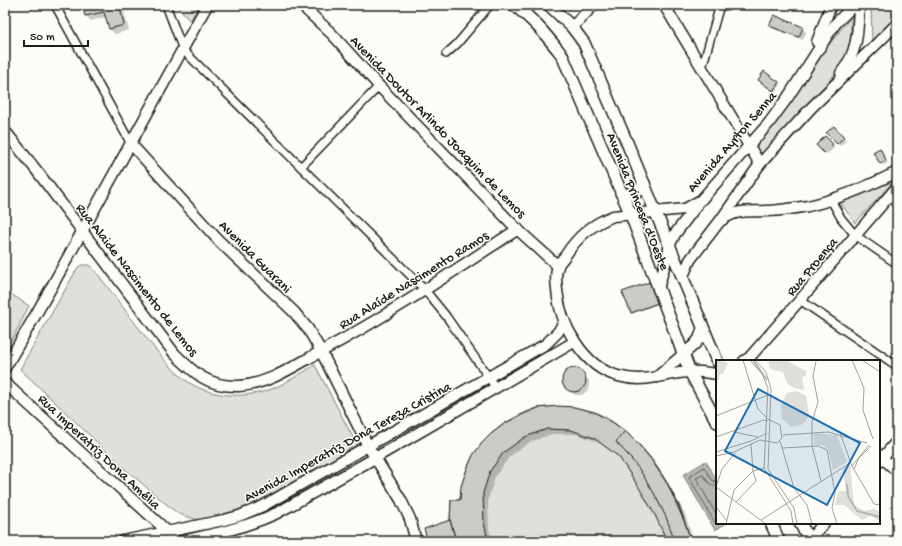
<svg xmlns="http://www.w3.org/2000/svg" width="902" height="546" font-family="'Gochi Hand',sans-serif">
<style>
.green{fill:#e0dfdb;stroke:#7e7e7c}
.water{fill:#b7b6b2;stroke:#797876}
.shadow{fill:#0003}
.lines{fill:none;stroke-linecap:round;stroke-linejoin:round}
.shore{stroke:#5a5a58;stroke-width:1}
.building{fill:#cccbc8;stroke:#1c1c1c}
.street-casing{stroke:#1c1c1c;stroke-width:10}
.secondary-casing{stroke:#1c1c1c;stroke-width:13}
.primary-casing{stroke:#1c1c1c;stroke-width:14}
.street{stroke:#fdfcf7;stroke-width:7}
.secondary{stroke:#fdfcf7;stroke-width:10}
.primary{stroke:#fdfcf7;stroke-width:11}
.labels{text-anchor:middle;stroke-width:3;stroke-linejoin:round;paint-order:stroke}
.street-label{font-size:14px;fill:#1c1c1c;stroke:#fdfcf7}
.inset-river{fill:none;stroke:#b7b6b2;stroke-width:2}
.inset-road{fill:none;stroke:#a3a29f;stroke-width:1}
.view{fill:#1f6fb2;fill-opacity:0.15;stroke:#1f6fb2;stroke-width:2}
.inset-edge{fill:none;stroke:#1c1c1c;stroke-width:2}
</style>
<rect width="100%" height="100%" fill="#fdfcf7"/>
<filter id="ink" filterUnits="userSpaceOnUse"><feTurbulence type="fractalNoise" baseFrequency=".025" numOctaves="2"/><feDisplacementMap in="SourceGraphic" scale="8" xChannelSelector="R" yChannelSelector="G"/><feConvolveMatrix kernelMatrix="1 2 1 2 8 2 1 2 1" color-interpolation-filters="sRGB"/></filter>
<g filter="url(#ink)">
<g class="green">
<path d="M177,5H199L190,21Z"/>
<path d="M874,5H897V19L872,44L871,8Z"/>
<path d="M851,17V38L846,56L837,72L764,152L759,153L756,147L758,143L773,125L801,86L819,57Z"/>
<path d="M894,181L855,223L840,202Z"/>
<path d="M82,265H88L93,268C108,288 123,307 138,327C152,345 166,364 184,379C207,397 242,399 269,390C285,384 300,374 315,365L357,445L273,496L257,504L228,514L202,520L195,519L179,514L172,509L125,469L20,369L78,267Z"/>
<path d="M5,290L29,306L5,354Z"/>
<path d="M574,407C581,409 589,410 595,412C633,429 663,469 679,506C684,517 687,529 691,541H456L450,520L451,500H460C462,465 481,436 512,419C520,415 529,410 537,408C548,406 563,408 574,407Z"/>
</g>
<path class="water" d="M706,461L717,481V523H727L715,530L683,475Z"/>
<g class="shadow">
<path d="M83,5H147V6L124,12L129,30L115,34L109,29L106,17L91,21L86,16Z"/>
<path d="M770,25L802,28L806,32L803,40L774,29Z"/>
<path d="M761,82L778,83L781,85L775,92Z"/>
<path d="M834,127L846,140L840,146L828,133Z"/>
<path d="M825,137L835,147L827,154L818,145Z"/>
<path d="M880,149L888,163L883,165L881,163Z"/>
<path d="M650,284L658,304L632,314L624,293Z"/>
<path d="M573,369L580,371L589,381V388L587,391L582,395H575L565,386L564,383V375L570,370Z"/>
<path d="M538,409L644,451L656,466L673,492L684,512L694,541H668L656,514L621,459L600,443L577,434H552L530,442L509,457L495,477L488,499L489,529L492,541H429L451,521L461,502Z"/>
</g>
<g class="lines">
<g class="shore">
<path d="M717,482L712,480L704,467L689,477L715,523H719"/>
<path d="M717,487L710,484L703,475L696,478L717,516"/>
</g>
</g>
<g class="building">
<path d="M82,5H129L120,7L124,25L109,29L104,12L85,16Z"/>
<path d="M774,15L803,27L799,37L769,26Z"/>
<path d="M764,71L779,82L773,91L758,80Z"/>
<path d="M834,126L844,137L837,144L826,133Z"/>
<path d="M825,136L833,144L824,153L816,145Z"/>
<path d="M880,148L886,160L880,164L873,152Z"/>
<path d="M650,282L658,303L631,313L622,292Z"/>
<circle cx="574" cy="380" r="12"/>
<path d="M558,406L574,407L594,412L612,422L625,431L639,445L651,459L668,485L679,506L691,541H667L655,515L638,486L619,457L594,438L571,430L547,429L525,437L504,452L490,471L483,493L484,523L488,541H456L450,520L451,500H460L461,486L467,469L473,455L482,443L491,434L504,424L519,416L538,408Z"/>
<path d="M625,431L639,445L651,459L668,485L685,523L691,541H675L666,517L654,493L639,469L628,455L616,442Z"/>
<path d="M450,520L456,541H428L424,529Z"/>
</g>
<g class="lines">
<defs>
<g id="street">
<path d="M55,5L131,144"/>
<path d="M166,5L183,50L424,289L446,316L496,388"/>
<path d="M446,54L457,44L490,5"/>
<path d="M702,68L720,5"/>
<path d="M301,167L379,86"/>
<path d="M831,200L841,218L855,235L897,264"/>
<path d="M800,300L897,366"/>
</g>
<g id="secondary">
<path d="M301,5L332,34L379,86L517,229L558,266"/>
<path d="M664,5L760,164"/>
<path d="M572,27L594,5"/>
<path d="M817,42L831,5"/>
<path d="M841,73C858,52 858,31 859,5"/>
<path d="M5,131L37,171L174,353C194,373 208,387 239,386C270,384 295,365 322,351C389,315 454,271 518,229"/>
<path d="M131,144L219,241L294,312L308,329L321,351L368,446L401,500L410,519L416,541"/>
<path d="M722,220C737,209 749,212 766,211C780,211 795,208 808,206C839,199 869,186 897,172"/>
<path d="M682,278L690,260L720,221L760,164L811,108L897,24"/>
<path d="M658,289L671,242L675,234L697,205"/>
<path d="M744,361L749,358L800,300L897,187"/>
<path d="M5,368L51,288L207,5"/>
<path d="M717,374C708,373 699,371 690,372C664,373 646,384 618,376C583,367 560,324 557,290C556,282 555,273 558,266C559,262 563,259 565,256C578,236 591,225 613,216L685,209L701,200L769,123L788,97L827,36L836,23L854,5"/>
<path d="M657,377L694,345L699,339L703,327"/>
<path d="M5,383L167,531L175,541"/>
<path d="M879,455L897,471"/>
<path d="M879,462L897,441"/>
<path d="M809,540L824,523"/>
<path d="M123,541L224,520L239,516L263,506L546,344L558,332L564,322"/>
<path d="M182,541C215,534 247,527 277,513L375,458L574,342"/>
</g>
<g id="primary">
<path d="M514,5C533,19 547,36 562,55L631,215L690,372L717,422"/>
<path d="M549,5L572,27L584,43L628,145L717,361"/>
<path d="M621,193C632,197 639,193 644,183"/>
<path d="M771,523L779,541"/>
<path d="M800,523L810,541"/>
</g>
</defs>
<use href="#street" class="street-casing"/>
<use href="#secondary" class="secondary-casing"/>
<use href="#primary" class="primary-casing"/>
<use href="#street" class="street"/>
<use href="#secondary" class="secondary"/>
<use href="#primary" class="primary"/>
</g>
</g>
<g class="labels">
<g class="street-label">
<text transform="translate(439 126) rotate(46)" y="5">Avenida Doutor Arlindo Joaquim de Lemos</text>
<text transform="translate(731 141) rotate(-49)" y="5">Avenida Ayrton Senna</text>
<text transform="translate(639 201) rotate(68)" y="5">Avenida Princesa d'Oeste</text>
<text transform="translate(256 256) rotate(45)" y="5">Avenida Guarani</text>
<text transform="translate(811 266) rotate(-50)" y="5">Rua Proença</text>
<text transform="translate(138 279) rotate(52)" y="5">Rua Alaide Nascimento de Lemos</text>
<text transform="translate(413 279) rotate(-32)" y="5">Rua Alaíde Nascimento Ramos</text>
<text transform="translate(347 441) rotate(-29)" y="5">Avenida Imperatriz Dona Tereza Cristina</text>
<text transform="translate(100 451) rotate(43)" y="5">Rua Imperatriz Dona Amélia</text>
</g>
</g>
<g transform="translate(716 360)">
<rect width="164" height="164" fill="#fdfcf7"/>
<path d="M0,0L12,3L7,14H4L0,28ZM52,0H70L90,11V16L86,17L88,30L78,28L71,23L67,12L54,9ZM81,31L90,36L93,54L90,61L85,65L75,67L66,59L65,45L71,33ZM98,73L121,75L131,102L117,110L112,89L106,85H98ZM134,104L138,145L148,151L159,149L164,152V161L154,156L146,160L128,145H119L121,135L124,131H130L127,109Z" fill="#e0dfdb"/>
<path class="inset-river" d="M37,0L51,20M131,124L132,136L141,151L164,157"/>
<path class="inset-road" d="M34,0L46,14L52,28L48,108L75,151L77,164M39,0L50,12L55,29L52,109L78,148L81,164M136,0L148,28L147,50L157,79M146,0L164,12M100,1L97,16L102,42L96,62V86L105,121M0,56L52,35M18,72L42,77M124,73L136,106L158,144L164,145M67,75L112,72L151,83M0,77L48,60L52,61M64,81L78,128L91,145L96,164M66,88L102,86L111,90L119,133L116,148L121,164M0,92L35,81L51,73M0,96L18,92L44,80L61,83L66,78L64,65L52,59L42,49L27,0M136,106L153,85M138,109L143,98L155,86M0,127L50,164M0,127L6,109L19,93M20,142L40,121L37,111L35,84M0,147L11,161M45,160L134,103M10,164L18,130L37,111L48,108"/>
<path class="view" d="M42,29L144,83L111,145L9,91Z"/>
<rect width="164" height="164" class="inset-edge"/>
</g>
<rect width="902" height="546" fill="none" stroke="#fdfcf7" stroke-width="20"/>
<rect x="10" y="10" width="882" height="526" fill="none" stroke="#1c1c1c" stroke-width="1.5" filter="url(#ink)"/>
<path d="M24 40v6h64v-6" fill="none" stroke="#1c1c1c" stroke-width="2"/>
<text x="30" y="40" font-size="12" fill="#1c1c1c" stroke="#fdfcf7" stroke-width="3" paint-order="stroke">50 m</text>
</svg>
